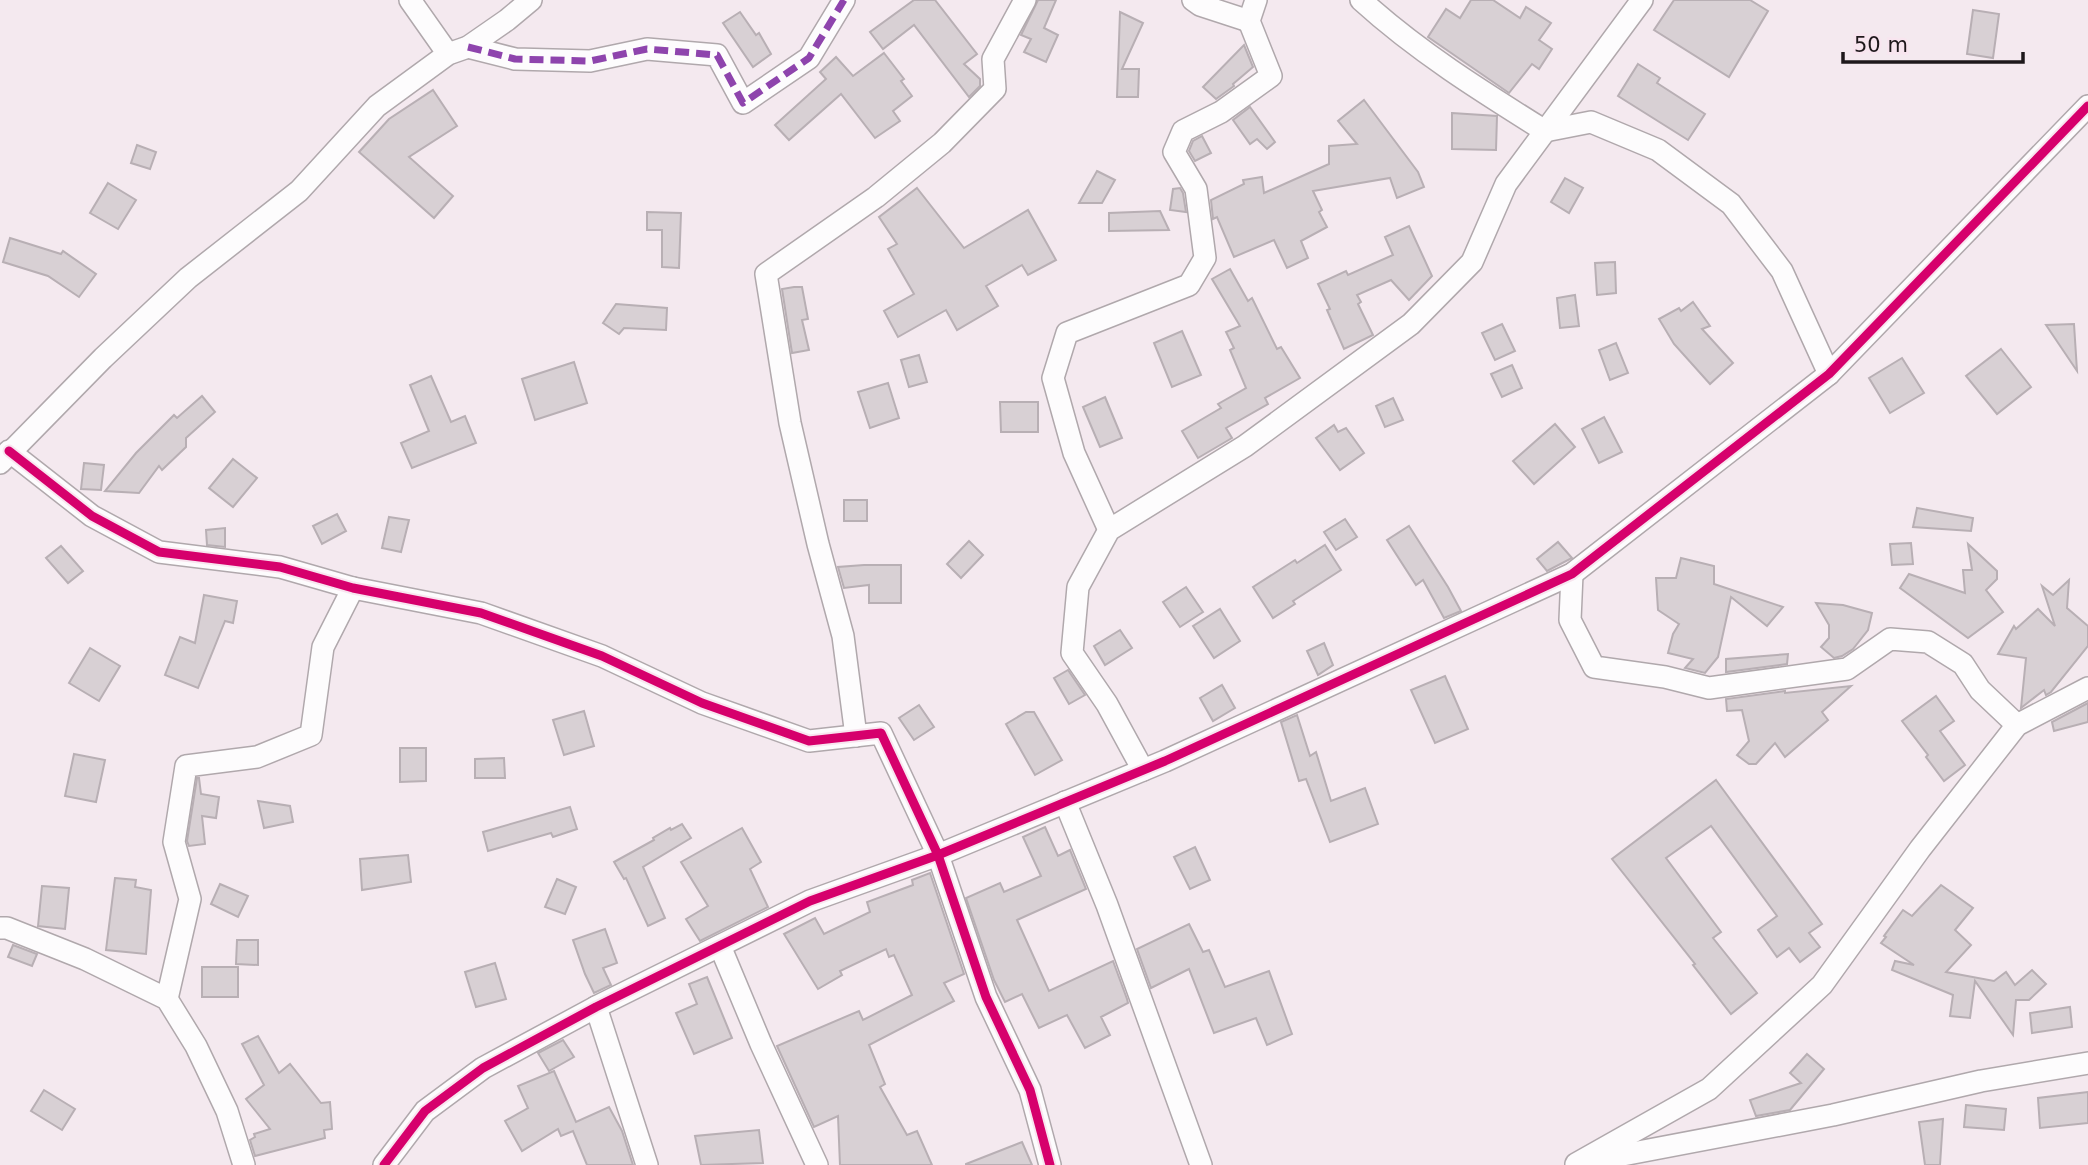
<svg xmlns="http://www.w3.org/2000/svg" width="2088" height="1165" font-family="'DejaVu Sans',sans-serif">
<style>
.building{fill:#d8d0d4;stroke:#b8afb4;stroke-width:2}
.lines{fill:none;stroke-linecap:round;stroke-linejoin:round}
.street-casing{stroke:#b0a8ac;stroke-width:24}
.street{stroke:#fdfcfd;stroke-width:21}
.quiet{stroke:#8e44ad;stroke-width:7;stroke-dasharray:14 7;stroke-linecap:butt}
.cycleway-casing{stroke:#f8e5ef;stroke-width:13}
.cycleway{stroke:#d6006c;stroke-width:9}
</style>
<rect width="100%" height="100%" fill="#f4e9ef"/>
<g class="building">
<path d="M914,0H935L977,54L964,64L980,79V86L969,97L914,25L883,49L870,32Z"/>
<path d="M1038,0H1056L1044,28L1058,35L1046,62L1024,52L1031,39L1021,35Z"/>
<path d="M1471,0H1493L1520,18L1526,7L1551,23L1539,40L1552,49L1539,69L1532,64L1509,93L1428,37L1446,9L1460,18Z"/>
<path d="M1674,0H1750L1768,11L1729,77L1654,30Z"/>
<path d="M1973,10L1999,14L1993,58L1967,54Z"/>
<path d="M740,12L756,35L759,33L771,54L753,67L723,23Z"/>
<path d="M1120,12L1143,23L1122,69H1139L1138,97H1117Z"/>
<path d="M1244,45L1253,67L1233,84L1234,86L1216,99L1203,87Z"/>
<path d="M884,53L904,79L901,81L912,96L893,111L900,121L875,138L841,94L789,140L775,125L826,79L820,72L836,57L853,76Z"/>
<path d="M1638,64L1660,78L1657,83L1705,114L1688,140L1618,96Z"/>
<path d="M433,90L457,126L409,157L453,196L434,218L359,152L389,119Z"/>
<path d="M1364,100L1418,172L1424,187L1397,198L1390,178L1313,191L1322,210L1319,212L1327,227L1301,241L1308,258L1287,268L1274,240L1234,257L1217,217L1213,219L1211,200L1244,184L1243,180L1262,177L1264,193L1329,164V146L1357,144L1338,121Z"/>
<path d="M1250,107L1275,142L1267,149L1257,139L1250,144L1233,120Z"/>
<path d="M1452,113L1497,116L1496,150L1452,149Z"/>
<path d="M1202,136L1211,153L1195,161L1189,151L1193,141Z"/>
<path d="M137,145L156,152L150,169L131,163Z"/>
<path d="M1097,171L1115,180L1102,203H1079Z"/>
<path d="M1565,178L1583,188L1569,213L1551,202Z"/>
<path d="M108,183L136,200L118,229L90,213Z"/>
<path d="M917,188L964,248L1028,210L1056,260L1028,275L1022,265L986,286L998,306L957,330L946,310L898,337L884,311L914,294L888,249L897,244L879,217Z"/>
<path d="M1180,188L1183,193L1186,212L1170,210L1173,189Z"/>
<path d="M1160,211L1169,230L1109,231V213Z"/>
<path d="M647,212L681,213L679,268L662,267V230H647Z"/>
<path d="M1409,226L1432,276L1409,300L1391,280L1357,295L1361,302L1358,304L1373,335L1344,349L1327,310L1330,309L1318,284L1346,271L1348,275L1393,255L1385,237Z"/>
<path d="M10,238L61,254L63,251L96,274L79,297L48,276L3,262Z"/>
<path d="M1615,262L1616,293L1597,295L1595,263Z"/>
<path d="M1230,269L1248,301L1252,298L1277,349L1281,347L1300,378L1265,398L1268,404L1226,428L1232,438L1198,458L1182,431L1221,408L1218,404L1246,388L1230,350L1234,348L1226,332L1240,326L1212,279Z"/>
<path d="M794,287H802L808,319L802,320L809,350L792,353L782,289Z"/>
<path d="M1575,295L1579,326L1560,328L1557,298Z"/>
<path d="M1693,302L1710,326L1702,329L1733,363L1710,384L1674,344L1659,319L1679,308L1681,311Z"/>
<path d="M616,304L667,308L666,330L624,328L619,334L603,323Z"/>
<path d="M1502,324L1515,351L1495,360L1482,333Z"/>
<path d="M2074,324L2077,371L2046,325Z"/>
<path d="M1182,331L1201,375L1172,387L1154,343Z"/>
<path d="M1616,343L1628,373L1610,380L1599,350Z"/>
<path d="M2001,349L2031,387L1997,414L1966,376Z"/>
<path d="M919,355L927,382L909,387L901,360Z"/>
<path d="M1902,358L1924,393L1890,413L1869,378Z"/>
<path d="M574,362L587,403L535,420L522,379Z"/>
<path d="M1512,365L1522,388L1502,397L1491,374Z"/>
<path d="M431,376L451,422L465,416L476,443L412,468L401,443L429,431L410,385Z"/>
<path d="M888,383L899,418L870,428L858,392Z"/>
<path d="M202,396L215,412L186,438V447L162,470L159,466L139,493L105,491L136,453L174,415L177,418Z"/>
<path d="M1105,397L1122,438L1100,447L1083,407Z"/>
<path d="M1393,398L1403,420L1385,427L1376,406Z"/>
<path d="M1000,402H1038V432H1001Z"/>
<path d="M1604,417L1622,452L1599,463L1582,429Z"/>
<path d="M1555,424L1575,447L1534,484L1513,461Z"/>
<path d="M1334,425L1338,432L1346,428L1364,453L1340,470L1316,438Z"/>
<path d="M233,459L257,478L233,507L209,488Z"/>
<path d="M84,463L104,465L101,490L81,489Z"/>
<rect x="844" y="500" width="23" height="21"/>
<path d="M1917,508L1973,518L1971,531L1913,527Z"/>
<path d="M337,514L346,531L322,544L313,526Z"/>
<path d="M389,517L409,520L401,552L382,548Z"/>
<path d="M1345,519L1357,537L1336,550L1324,532Z"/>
<path d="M1409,526L1448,587L1461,611L1444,618L1423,580L1416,585L1387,540Z"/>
<path d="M225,528V547L207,545L206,530Z"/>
<path d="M969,541L983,555L961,578L947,564Z"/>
<path d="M1558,542L1572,558L1547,571L1537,559Z"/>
<path d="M1911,543L1913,564L1892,565L1890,544Z"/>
<path d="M1968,544L1997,571V579L1986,590L2003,612L1968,638L1900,588L1909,574L1965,593L1963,570H1972Z"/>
<path d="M1325,545L1341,570L1293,601L1295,604L1273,618L1253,587L1295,560L1297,563Z"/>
<path d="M61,546L83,571L68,583L46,558Z"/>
<path d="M1681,558L1714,566V584L1783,607L1767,626L1731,597L1718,657L1705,673L1685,668L1693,659L1668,653L1673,634L1679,624L1658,610L1656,578H1676Z"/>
<path d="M864,565H901V603H869V585L844,588L838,567Z"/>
<path d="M2069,580L2067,608L2088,626V646L2051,692L2046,695L2044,690L2021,708L2026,658L1998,654L2014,626L2016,629L2038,609L2055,626L2042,586L2053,595Z"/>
<path d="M1186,587L1203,612L1180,627L1163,602Z"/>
<path d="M204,595L237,601L233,623L225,621L198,688L165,675L180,637L195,643Z"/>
<path d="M1816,603L1843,605L1872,613L1868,630L1853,649L1842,656L1834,658L1821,647L1829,638V625Z"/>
<path d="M1220,609L1240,641L1214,658L1193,626Z"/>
<path d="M1120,630L1132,648L1105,665L1094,646Z"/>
<path d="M1324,643L1333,665L1318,675L1307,651Z"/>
<path d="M90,648L120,666L99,701L69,683Z"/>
<path d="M1788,654L1787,664L1726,672V659Z"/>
<path d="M1068,670L1085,695L1069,704L1054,678Z"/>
<path d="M1445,676L1468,729L1435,743L1411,690Z"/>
<path d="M1222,685L1235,708L1213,721L1200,698Z"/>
<path d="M1851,686L1822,712L1828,720L1785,757L1775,743L1756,764H1749L1737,755L1749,741L1742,710L1727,711L1726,699L1785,691V693Z"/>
<path d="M1936,696L1954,721L1940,731L1965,765L1944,781L1926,757L1928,755L1902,721Z"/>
<path d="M2088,703V722L2054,731L2052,722Z"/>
<path d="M919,705L934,727L914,740L899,718Z"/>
<path d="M584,711L594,746L564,755L553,720Z"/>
<path d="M1026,712H1034L1062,760L1035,775L1006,724Z"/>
<path d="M1297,715L1310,756L1316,752L1331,801L1365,788L1378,824L1330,842L1306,779L1299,781L1281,722Z"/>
<path d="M400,748H426V781L400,782Z"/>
<path d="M74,754L105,760L96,802L65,796Z"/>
<path d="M504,758L505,778H475V759Z"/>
<path d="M197,778H199L201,794L219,797L216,818L202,816L205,844L189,846L187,841Z"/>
<path d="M1716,780L1822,924L1809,933L1820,947L1800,962L1789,948L1777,957L1758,930L1777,916L1711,826L1666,858L1721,932L1713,938L1757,993L1731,1014L1693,965L1695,964L1612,859Z"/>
<path d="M258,801L290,806L293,822L264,828Z"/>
<path d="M570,807L577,829L553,837L551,833L488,851L483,832Z"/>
<path d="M682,824L691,838L643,867L665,918L648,926L626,878L624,879L614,862L654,840L653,838L670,828L671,830Z"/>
<path d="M1045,827L1058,856L1070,850L1086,889L1017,920L1049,991L1113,961L1127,999L1128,1003L1101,1017L1110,1035L1085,1048L1067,1015L1039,1028L1022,994L1005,1002L994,980L966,898L1000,883L1004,892L1041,876L1023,837Z"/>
<path d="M742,828L761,862L750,869L768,907L700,941L686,919L708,906L681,862Z"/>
<path d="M1195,847L1210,880L1190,889L1174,857Z"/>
<path d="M408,855L411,882L362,890L360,859Z"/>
<path d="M930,873L964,974L944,983L954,1001L869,1045L885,1084L880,1087L907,1135L917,1131L932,1165H840L838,1116L814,1127L777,1046L859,1011L863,1020L912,995L894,955L889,957L886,949L840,971L842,975L818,989L784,934L815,918L824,934L870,912L867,902L913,885L912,880Z"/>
<path d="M115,878L136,880L135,887L151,890L146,954L106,950Z"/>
<path d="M557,879L576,887L565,914L545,907Z"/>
<path d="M220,884L248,896L238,917L211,904Z"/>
<path d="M1941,885L1973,908L1955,930L1971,945L1946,972L1994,981L2006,972L2015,985L2032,970L2046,984L2029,1000H2016L2013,1035L1975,981L1970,1018L1950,1016L1953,995L1892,970L1895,961L1914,965L1881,943L1886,937L1884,936L1903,910L1912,916Z"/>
<path d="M42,886L69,888L65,929L38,926Z"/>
<path d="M1189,924L1203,952L1209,950L1225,987L1269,971L1292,1034L1267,1045L1256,1018L1214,1033L1189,969L1151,988L1137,949Z"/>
<path d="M605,929L617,963L603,968L611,985L594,993L585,974L573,940Z"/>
<path d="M237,940H258V965L236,964Z"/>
<path d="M13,945L37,954L32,966L8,957Z"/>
<path d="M495,963L506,999L476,1007L465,972Z"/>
<rect x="202" y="967" width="36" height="30"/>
<path d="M707,977L732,1038L694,1054L676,1013L697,1004L689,984Z"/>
<path d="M2070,1007L2072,1027L2032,1033L2030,1013Z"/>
<path d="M258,1036L279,1073L290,1064L321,1103L330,1102L332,1129L324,1130L325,1138L255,1156L250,1140L255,1137L254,1134L270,1129L246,1099L264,1085L242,1044Z"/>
<path d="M563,1040L574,1057L549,1071L538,1053Z"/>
<path d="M1807,1054L1824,1069L1790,1110L1756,1116L1750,1100L1801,1083L1790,1073Z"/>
<path d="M554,1071L576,1122L609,1107L622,1131L633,1165H587L573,1131L561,1136L558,1129L522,1151L505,1121L528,1108L518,1086Z"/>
<path d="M44,1090L75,1109L62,1130L31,1111Z"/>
<path d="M2088,1092V1123L2040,1128L2038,1098Z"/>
<path d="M1966,1105L2006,1109L2004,1130L1964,1127Z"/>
<path d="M1943,1119L1940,1165H1925L1919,1122Z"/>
<path d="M759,1130L763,1163L701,1165L695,1136Z"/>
<path d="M1022,1142L1032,1165H966V1164Z"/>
</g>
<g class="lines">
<defs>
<g id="street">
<path d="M410,0L448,54"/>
<path d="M1193,0L1200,5L1249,21"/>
<path d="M1361,0C1417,51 1481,91 1545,131L1591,122L1658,150L1731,204L1782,271L1829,374"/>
<path d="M468,47L515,59L590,61L647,49L717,55L743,103L809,58L844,0"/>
<path d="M9,451L92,516L159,552L280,567L353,588L481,613L602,656L702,703L809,741L881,733L938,855L986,997L1030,1090L1050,1165"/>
<path d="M0,463L103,358L188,278L299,191L377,106L448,54L468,47L507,20L531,0"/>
<path d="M1109,530L1074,453L1053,378L1067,333L1189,285L1205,258L1196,189L1174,152L1183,131L1221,112L1271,76L1249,21L1256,0"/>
<path d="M1572,574L1570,620L1594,667L1665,677L1709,688L1847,669L1890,639L1928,642L1963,664L1980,690L2017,725"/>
<path d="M856,736L843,636L818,544L790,423L766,274L876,197L942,143L995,89L993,59L1025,0"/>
<path d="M1143,770L1107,704L1072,653L1078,587L1109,530L1245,446L1411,324L1472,262L1506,184L1642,0"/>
<path d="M1065,802L1107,905L1201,1165"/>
<path d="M0,928H7L85,959L167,999L196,1046L227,1111L244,1165"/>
<path d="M720,946L761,1044L817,1165"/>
<path d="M167,999L190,899L174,842L186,766L257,757L311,735L323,647L353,588"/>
<path d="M596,1007L647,1165"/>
<path d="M1596,1160L1833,1115L1981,1081L2088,1063"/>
<path d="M1576,1164L1709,1089L1822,985L1920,849L2017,725L2088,688"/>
<path d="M384,1165L425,1111L483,1068L596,1007L810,901L938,855L1165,761L1572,574L1829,374L2088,106"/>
</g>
</defs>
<use href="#street" class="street-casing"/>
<use href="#street" class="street"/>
<path class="quiet" d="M468,47L515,59L590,61L647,49L717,55L743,103L809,58L844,0"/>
<defs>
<g id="cycleway">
<path d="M9,451L92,516L159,552L280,567L353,588L481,613L602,656L702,703L809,741L881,733L938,855L986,997L1030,1090L1050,1165"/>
<path d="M384,1165L425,1111L483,1068L596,1007L810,901L938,855L1165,761L1572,574L1829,374L2088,106"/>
</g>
</defs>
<use href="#cycleway" class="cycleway-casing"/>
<use href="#cycleway" class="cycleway"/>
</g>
<path d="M1843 52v10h180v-10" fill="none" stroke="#1e181b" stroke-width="3.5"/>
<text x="1854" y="52" font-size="21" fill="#1e181b" stroke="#f8e5ef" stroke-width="5" paint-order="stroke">50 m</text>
</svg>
